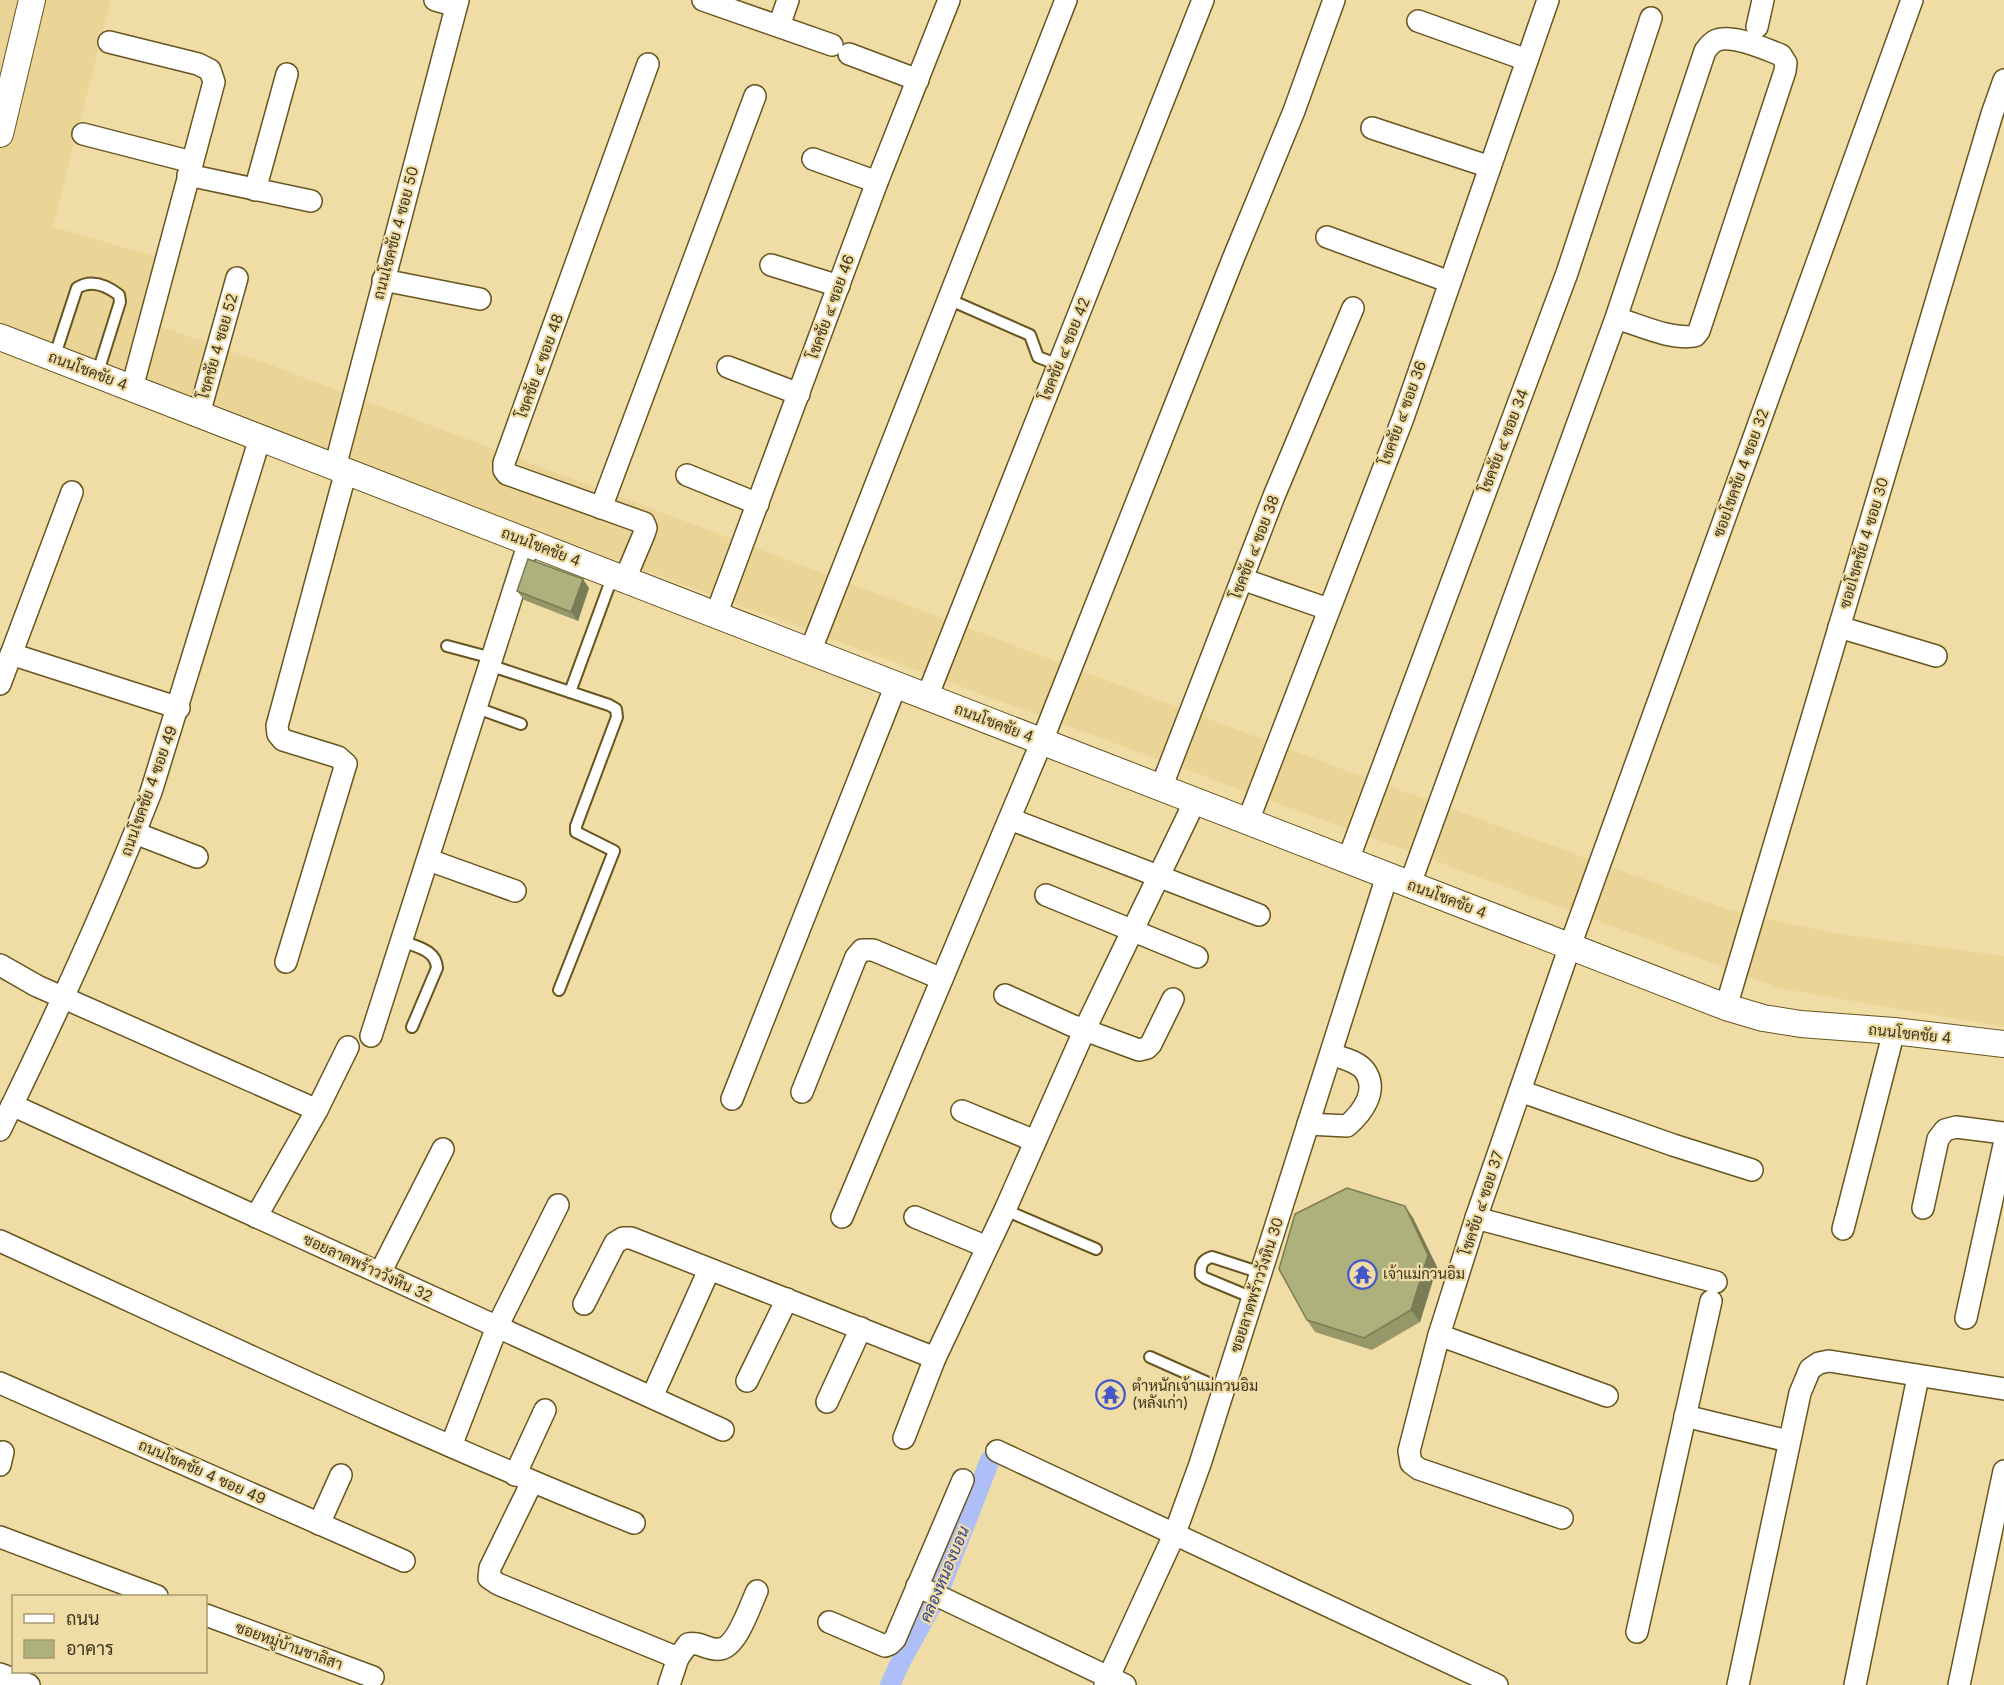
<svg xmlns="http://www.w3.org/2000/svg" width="2004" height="1685" font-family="Inter,Sarabun,sans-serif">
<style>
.built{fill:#ebd596}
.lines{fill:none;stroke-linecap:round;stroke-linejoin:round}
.canal{stroke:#adbff6;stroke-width:20}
.service-casing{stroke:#675621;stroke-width:14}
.minor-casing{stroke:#675621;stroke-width:24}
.tertiary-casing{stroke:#675621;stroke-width:28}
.service{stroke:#fff;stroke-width:10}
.minor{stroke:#fff;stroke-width:21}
.tertiary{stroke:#fff;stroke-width:26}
.wall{fill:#96986a}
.shaded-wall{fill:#7a7c56}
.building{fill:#aeb17b;stroke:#7a7c56;stroke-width:1.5}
.labels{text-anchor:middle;stroke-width:4.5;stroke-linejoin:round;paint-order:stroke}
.street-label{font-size:15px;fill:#3c341e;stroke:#f0dda6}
.poi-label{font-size:15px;fill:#3c341e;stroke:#f0dda6;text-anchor:start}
.water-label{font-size:16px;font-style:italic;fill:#324190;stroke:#f0dda6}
</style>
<rect width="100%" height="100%" fill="#f0dda6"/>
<path class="built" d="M0,0H111L53,227L157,257L142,320L263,362L1326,763L1729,910L1832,933L2004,956V1027L1783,989L488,513L0,327Z"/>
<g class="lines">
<path class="canal" d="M890,1685L901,1661L938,1594L990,1460"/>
<defs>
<g id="service">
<path d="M948,299L1030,335L1038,357L1059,365"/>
<path d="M54,358L77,288C91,279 106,285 119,295L120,302L97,375"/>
<path d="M447,646L492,658"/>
<path d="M498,668L570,692L613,575"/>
<path d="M477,708L521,724"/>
<path d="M402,941C417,947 436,950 437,968L412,1027"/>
<path d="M559,990L614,851L576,832V826L617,717L616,709L609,705L570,692"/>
<path d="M1005,1210L1096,1249"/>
<path d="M1253,1298L1205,1278L1201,1275C1200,1265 1202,1260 1212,1257L1261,1273"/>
<path d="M1150,1357L1224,1390"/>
</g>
<g id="minor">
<path d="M435,0L456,6"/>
<path d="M703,0L832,45"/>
<path d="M1418,21L1527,60"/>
<path d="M779,26L788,0"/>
<path d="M1757,27L1763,0"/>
<path d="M109,42L198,64L210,70L214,82L132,388"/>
<path d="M849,54L918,80"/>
<path d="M1372,128L1490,167"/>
<path d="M83,134L192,162"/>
<path d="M813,159L877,182"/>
<path d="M188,175L311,201"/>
<path d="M255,190L287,74"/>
<path d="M1327,237L1450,282"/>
<path d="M771,265L839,286"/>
<path d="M383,280L480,299"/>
<path d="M728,367L799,394"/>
<path d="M199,414L237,278"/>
<path d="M335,467L458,0"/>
<path d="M687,475L758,504"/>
<path d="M601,508L755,96"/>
<path d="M625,579L644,534L646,528L644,523L507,474L504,470V463L648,64"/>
<path d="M1242,579L1328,609"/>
<path d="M716,615L877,182L949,0"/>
<path d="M1839,627L1936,656"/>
<path d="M810,652L1066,0"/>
<path d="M11,654L179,708"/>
<path d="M0,684L72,492"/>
<path d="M927,697L1203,0"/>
<path d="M1161,788L1274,496L1353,308"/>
<path d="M1010,819L1259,915"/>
<path d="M1248,821L1403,418L1548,0"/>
<path d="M135,833L197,857"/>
<path d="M429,860L515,891"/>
<path d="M1348,860L1567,273L1651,18"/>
<path d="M1410,884L1616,318L1705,51C1708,47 1711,43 1715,41C1731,33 1765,49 1781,55L1786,63L1785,71L1699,331L1695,336C1670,340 1640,325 1616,318"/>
<path d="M1046,895L1197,957"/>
<path d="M286,962L346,764L338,757L283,740L278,734L277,726L346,471"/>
<path d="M0,965L37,986L317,1110"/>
<path d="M1005,995L1071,1025L1139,1050L1147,1048L1151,1044L1173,999"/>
<path d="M1726,1007L1992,114L2004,80"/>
<path d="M371,1036L529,542"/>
<path d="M1520,1091L1673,1145L1752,1170"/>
<path d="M802,1092L856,957L862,950H873L942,979"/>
<path d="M732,1099L896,685"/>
<path d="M12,1105L723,1430"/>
<path d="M962,1111L1035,1141"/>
<path d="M1308,1124L1347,1126C1362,1113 1379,1091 1365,1071C1358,1061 1342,1058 1331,1054"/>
<path d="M0,1130C54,1020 106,907 151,792L260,438"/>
<path d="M1923,1208L1938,1139L1945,1130L1956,1127L2004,1133"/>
<path d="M256,1217L317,1110L348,1047"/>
<path d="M842,1217L1042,741L1233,259L1294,111L1334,0"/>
<path d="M915,1217L987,1247"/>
<path d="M1476,1218L1716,1282"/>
<path d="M1843,1229L1894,1031"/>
<path d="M0,1241C210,1337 419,1437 634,1523"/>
<path d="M380,1273L443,1149"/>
<path d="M584,1304L615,1243L623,1238H631L935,1358"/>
<path d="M1966,1318L2004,1145"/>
<path d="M1439,1335L1607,1396"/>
<path d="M747,1381L787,1299"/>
<path d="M0,1383L404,1561"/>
<path d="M652,1397L709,1270"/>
<path d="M827,1402L861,1328"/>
<path d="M1685,1416L1788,1441"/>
<path d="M904,1438L935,1358L1005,1210L1085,1029L1195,801"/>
<path d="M451,1446L497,1327L558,1205"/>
<path d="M997,1451L1497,1685"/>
<path d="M0,1465L3,1452"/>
<path d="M515,1475L545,1410"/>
<path d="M532,1482L490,1568L489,1578L498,1584L678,1658"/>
<path d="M1562,1518L1419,1469L1411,1463L1409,1451L1439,1335L1476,1218L1570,946L1912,0"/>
<path d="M319,1524L341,1475"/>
<path d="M0,1537L157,1596"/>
<path d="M917,1586L1125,1685"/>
<path d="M206,1615L373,1677"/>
<path d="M829,1622L885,1646L890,1644L895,1639L963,1480"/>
<path d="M1637,1632L1711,1301"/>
<path d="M0,1674L29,1685"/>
<path d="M669,1685L678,1658L688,1644C699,1641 709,1651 720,1649C737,1647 750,1606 757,1591"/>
<path d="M1105,1685L1175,1533L1200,1464L1387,876"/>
<path d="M1738,1685L1800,1393L1810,1369L1819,1363L1829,1361L2004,1389"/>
<path d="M1855,1685L1918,1377"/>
<path d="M1959,1685L2004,1471"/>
</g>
<g id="tertiary">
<path d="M0,134L32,0"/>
<path d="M0,337L1726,1007L1763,1018L1801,1024L1894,1031L2004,1044"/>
</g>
</defs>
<use href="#service" class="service-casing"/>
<use href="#minor" class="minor-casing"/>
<use href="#tertiary" class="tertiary-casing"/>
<use href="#service" class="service"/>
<use href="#minor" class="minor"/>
<use href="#tertiary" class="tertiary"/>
</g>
<g class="wall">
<path d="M589,588L578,621L524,600L517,591Z"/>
<path d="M1405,1206L1413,1218L1437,1267L1420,1322L1372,1350L1315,1332L1307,1320Z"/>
</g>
<g class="shaded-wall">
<path d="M583,579L589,588L578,621L571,612Z"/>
<path d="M1405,1206L1413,1218L1437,1267L1420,1322L1411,1310Z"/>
</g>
<g class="building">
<path d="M528,559L583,579L571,612L517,591Z"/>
<path d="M1347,1188L1405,1206L1428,1255L1411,1310L1364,1338L1307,1320L1279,1269L1295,1214Z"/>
</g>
<defs>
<symbol id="temple-ring" viewBox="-11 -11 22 22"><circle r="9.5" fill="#f0dda6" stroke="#4458cc" stroke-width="1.5"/><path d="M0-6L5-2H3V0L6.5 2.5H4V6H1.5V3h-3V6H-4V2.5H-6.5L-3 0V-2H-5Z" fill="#4458cc"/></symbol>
</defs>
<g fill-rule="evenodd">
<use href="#temple-ring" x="1346" y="1258" width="33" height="33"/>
<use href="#temple-ring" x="1094" y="1378" width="33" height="33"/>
</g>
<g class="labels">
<g class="street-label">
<text transform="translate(396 233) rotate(-75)" y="5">ถนนโชคชัย 4 ซอย 50</text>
<text transform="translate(831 307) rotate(-70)" y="5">โชคชัย ๔ ซอย 46</text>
<text transform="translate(218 346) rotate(-74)" y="5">โชคชัย 4 ซอย 52</text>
<text transform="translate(1065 349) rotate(-68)" y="5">โชคชัย ๔ ซอย 42</text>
<text transform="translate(540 366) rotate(-70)" y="5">โชคชัย ๔ ซอย 48</text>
<text transform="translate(88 371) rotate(21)" y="5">ถนนโชคชัย 4</text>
<text transform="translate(1403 413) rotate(-70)" y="5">โชคชัย ๔ ซอย 36</text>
<text transform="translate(1504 441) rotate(-69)" y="5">โชคชัย ๔ ซอย 34</text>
<text transform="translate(1741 473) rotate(-70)" y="5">ซอยโชคชัย 4 ซอย 32</text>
<text transform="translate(1864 543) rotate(-73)" y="5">ซอยโชคชัย 4 ซอย 30</text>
<text transform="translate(541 547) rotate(21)" y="5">ถนนโชคชัย 4</text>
<text transform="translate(1255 547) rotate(-69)" y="5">โชคชัย ๔ ซอย 38</text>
<text transform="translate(994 723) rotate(21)" y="5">ถนนโชคชัย 4</text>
<text transform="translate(149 791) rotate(-70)" y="5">ถนนโชคชัย 4 ซอย 49</text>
<text transform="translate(1447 899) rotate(21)" y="5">ถนนโชคชัย 4</text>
<text transform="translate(1910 1034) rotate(6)" y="5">ถนนโชคชัย 4</text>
<text transform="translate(1482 1203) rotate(-72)" y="5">โชคชัย ๔ ซอย 37</text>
<text transform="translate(368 1268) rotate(25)" y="5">ซอยลาดพร้าววังหิน 32</text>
<text transform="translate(1257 1285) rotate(-72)" y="5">ซอยลาดพร้าววังหิน 30</text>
<text transform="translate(202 1472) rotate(24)" y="5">ถนนโชคชัย 4 ซอย 49</text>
<text transform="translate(289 1646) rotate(20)" y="5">ซอยหมู่บ้านชาลิสา</text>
</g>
<g class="poi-label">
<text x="1383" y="1279">เจ้าแม่กวนอิม</text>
<text x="1132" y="1391">ตำหนักเจ้าแม่กวนอิม<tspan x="1132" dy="17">(หลังเก่า)</tspan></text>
</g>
<g class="water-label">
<text transform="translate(944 1574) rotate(-67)" y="6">คลองหนองบอน</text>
</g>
</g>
<rect x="12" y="1595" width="195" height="78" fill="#f0dda6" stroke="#a89970" stroke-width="1.5"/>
<rect x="24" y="1614" width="30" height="9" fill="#ffffff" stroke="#a89970" stroke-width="1.5"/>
<text x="66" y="1625" font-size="18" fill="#3c341e">ถนน</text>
<rect x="24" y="1640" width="30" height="18" fill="#aeb17b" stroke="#a89970" stroke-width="1.5"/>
<text x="66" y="1655" font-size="18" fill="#3c341e">อาคาร</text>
</svg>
